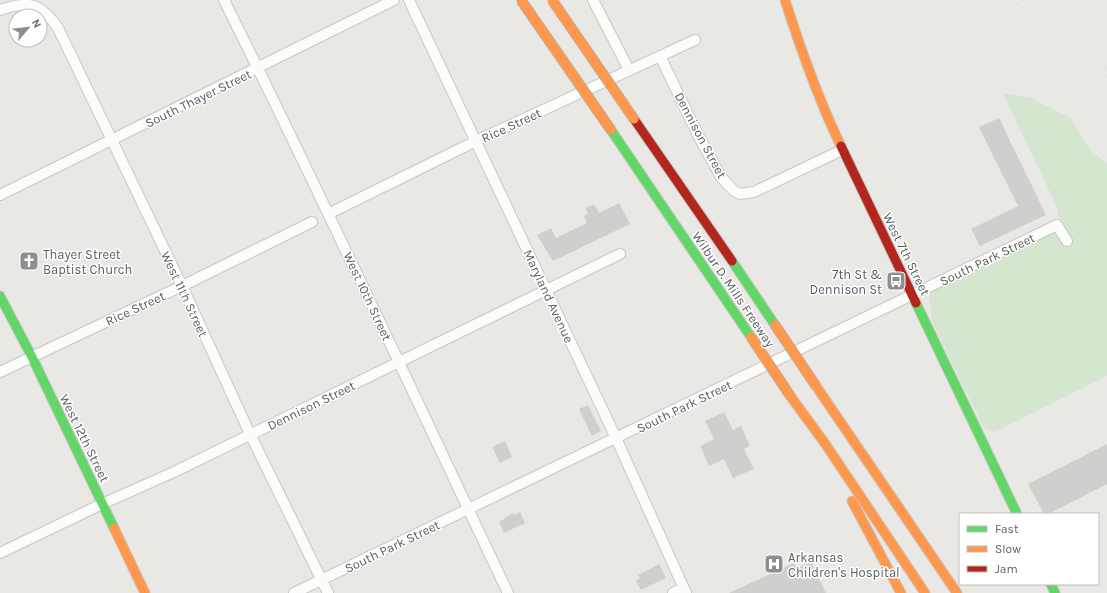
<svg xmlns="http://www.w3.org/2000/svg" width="1107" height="593" font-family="Karla,sans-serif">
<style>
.green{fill:#d4e5d0}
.building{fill:#d1cfcd}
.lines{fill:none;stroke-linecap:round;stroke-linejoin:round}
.street-casing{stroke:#c6c7c6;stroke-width:12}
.fast-casing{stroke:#c6c7c6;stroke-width:11}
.slow-casing{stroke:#c6c7c6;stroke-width:11}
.jam-casing{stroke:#c6c7c6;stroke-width:11}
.street{stroke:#fcfcfb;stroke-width:10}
.fast{stroke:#63d668;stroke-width:9}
.slow{stroke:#ff974d;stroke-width:9}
.jam{stroke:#b3261e;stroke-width:9}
.rail{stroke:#e2e1e1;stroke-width:3;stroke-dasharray:1 5;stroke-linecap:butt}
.slow-bridge-casing{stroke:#bfaf94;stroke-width:11;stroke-linecap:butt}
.slow-bridge{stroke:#ff974d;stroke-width:9}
.labels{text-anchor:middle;stroke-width:3;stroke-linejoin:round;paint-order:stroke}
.street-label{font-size:13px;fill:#5a5e62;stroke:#fff}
.poi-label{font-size:13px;fill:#5a5e62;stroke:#fff;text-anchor:start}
</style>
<rect width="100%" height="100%" fill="#eae8e4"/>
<path class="green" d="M1003,94L1029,97L1071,118L1090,150L1107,163V376L995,432L984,428L932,322L931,305L929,301L930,294L936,288L1054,232L1061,242L1070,240L1058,216V209Z"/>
<g class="building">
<path d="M999,118L1046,215L980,246L971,229L1018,206L979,127Z"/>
<path d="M619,203L630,224L553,261L537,235L551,228L556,238L587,223L584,216L588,214L586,208L594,204L599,213Z"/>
<path d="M588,405L601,431L592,436L579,409Z"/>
<path d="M724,412L733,430L741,426L750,446L744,449L754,469L733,478L724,459L709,466L700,446L714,439L705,421Z"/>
<path d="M505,441L512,457L500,463L492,447Z"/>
<path d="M1107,444V484L1048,514H1044L1028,484Z"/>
<path d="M520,512L525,523L504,533L499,522L513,513L514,515Z"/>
<path d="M811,562L826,593H729L794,563L797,568Z"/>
<path d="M659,564L666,578L641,590L636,581L640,578L638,575Z"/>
</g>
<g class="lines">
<defs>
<g id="street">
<path d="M224,0C322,196 414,395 508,593"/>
<path d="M409,0L616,438L686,593"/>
<path d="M593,0L629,70"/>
<path d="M0,10C30,0 40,3 58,28L182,286L250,434L328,593"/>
<path d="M660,56L699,137L721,177L734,191L740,194L754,192L842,150"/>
<path d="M0,195L394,0"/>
<path d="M328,214L476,141L695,40"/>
<path d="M0,372L182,286L312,222"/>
<path d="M0,553L102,504L174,472L620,254"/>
<path d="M294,593L1057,225L1067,241"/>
<path d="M673,593L683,588"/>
</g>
<g id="fast">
<path d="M611,130L751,337"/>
<path d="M732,261L775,325"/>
<path d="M0,296L32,357L114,528"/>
<path d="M916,303L1017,514"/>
<path d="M1051,584L1055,593"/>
</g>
<g id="slow">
<path d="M785,0C801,50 818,99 841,146"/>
<path d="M816,386L957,593"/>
<path d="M791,397L824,442L925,593"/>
<path d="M852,501L901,593"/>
<path d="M114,528L145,593"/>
</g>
<g id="jam">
<path d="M634,119L732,261"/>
<path d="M841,146L916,303"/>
</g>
</defs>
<use href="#street" class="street-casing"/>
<use href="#fast" class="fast-casing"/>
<use href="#slow" class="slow-casing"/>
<use href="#jam" class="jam-casing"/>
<use href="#street" class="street"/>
<use href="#fast" class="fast"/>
<use href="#slow" class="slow"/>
<use href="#jam" class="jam"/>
<g class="rail">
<path d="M1012,0L1070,45L1107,77"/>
<path d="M1022,0L1071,37L1107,69"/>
</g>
<defs>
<g id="slow-bridge">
<path d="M521,0L611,130"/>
<path d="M552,0L634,119"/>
<path d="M775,325L816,386"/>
<path d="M751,337L791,397"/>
</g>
</defs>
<use href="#slow-bridge" class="slow-bridge-casing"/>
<use href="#slow-bridge" class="slow-bridge"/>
</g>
<defs>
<symbol id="church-square" viewBox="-11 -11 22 22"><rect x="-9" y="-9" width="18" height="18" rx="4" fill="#8c8e90" stroke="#fff"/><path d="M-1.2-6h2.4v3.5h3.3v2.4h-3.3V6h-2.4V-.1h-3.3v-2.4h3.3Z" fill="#fff"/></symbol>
<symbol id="bus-square" viewBox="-11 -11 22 22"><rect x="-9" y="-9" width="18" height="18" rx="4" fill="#8c8e90" stroke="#fff"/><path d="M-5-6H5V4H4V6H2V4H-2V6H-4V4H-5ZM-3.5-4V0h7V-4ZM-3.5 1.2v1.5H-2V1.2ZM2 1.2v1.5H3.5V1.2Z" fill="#fff"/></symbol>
<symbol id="hospital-square" viewBox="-11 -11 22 22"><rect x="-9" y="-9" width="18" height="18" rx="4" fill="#8c8e90" stroke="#fff"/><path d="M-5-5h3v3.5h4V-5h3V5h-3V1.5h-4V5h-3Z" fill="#fff"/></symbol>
</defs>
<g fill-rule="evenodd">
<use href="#church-square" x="18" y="250" width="22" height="22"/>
<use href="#bus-square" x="885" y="270" width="22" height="22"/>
<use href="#hospital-square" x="763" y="553" width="22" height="22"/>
</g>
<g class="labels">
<g class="street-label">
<text transform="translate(198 98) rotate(-26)" y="5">South Thayer Street</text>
<text transform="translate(511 125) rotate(-25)" y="5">Rice Street</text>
<text transform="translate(701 135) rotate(62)" y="5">Dennison Street</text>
<text transform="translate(907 254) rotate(64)" y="5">West 7th Street</text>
<text transform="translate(987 259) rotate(-26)" y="5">South Park Street</text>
<text transform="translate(734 289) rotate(56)" y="5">Wilbur D. Mills Freeway</text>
<text transform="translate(185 294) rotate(65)" y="5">West 11th Street</text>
<text transform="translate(368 296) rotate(65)" y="5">West 10th Street</text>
<text transform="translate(549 296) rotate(65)" y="5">Maryland Avenue</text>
<text transform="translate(135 308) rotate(-25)" y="5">Rice Street</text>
<text transform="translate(311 405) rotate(-26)" y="5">Dennison Street</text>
<text transform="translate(684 406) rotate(-26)" y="5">South Park Street</text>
<text transform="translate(85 438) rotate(64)" y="5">West 12th Street</text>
<text transform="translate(392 546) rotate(-26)" y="5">South Park Street</text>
</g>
<g class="poi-label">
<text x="43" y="259">Thayer Street<tspan x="43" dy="15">Baptist Church</tspan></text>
<text x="882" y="279" text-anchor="end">7th St &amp;<tspan x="882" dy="15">Dennison St</tspan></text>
<text x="788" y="562">Arkansas<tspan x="788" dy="15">Children's Hospital</tspan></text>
</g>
</g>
<rect x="959" y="513" width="140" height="72" fill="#ffffff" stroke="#bdbfc0"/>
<rect x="967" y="526" width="20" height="6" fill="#63d668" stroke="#bdbfc0"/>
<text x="995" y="533" font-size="12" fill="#5a5e62">Fast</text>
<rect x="967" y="546" width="20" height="6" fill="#ff974d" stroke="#bdbfc0"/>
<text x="995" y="553" font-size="12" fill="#5a5e62">Slow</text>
<rect x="967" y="566" width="20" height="6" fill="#b3261e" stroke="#bdbfc0"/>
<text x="995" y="573" font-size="12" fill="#5a5e62">Jam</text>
<g transform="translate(28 28) rotate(62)"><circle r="19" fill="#ffffff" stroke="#bdbfc0"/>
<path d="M0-3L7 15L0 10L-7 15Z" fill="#8c8e90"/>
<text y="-6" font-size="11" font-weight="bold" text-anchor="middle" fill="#5a5e62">N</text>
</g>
</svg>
